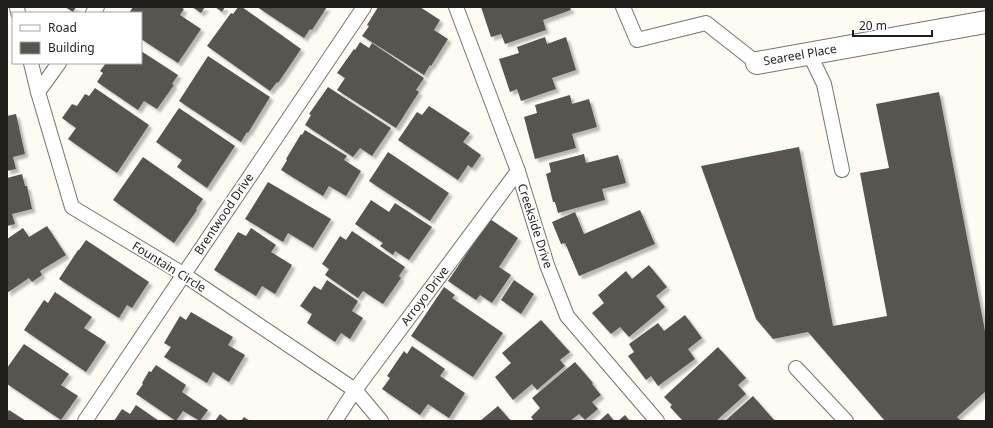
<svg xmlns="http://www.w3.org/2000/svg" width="993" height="428" font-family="'Noto Sans',sans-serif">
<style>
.building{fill:#57554f;filter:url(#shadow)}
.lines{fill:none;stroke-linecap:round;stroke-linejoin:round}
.lane-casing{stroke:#77756e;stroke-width:16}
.street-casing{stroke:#77756e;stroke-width:24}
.lane{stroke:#fff;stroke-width:14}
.street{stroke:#fff;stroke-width:22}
.labels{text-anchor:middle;stroke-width:4;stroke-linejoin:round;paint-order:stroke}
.street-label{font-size:12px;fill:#201f1c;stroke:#fff}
</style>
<defs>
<filter id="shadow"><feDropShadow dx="3.5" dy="3.5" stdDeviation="1" flood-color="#0004"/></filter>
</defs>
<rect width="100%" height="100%" fill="#fefbf4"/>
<g class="building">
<path d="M65,7H76L73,12Z"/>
<path d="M133,7H180L184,9L180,15L201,29L178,63L141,39V13H129Z"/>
<path d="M192,7H205L201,13Z"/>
<path d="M215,7H225L222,12Z"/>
<path d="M238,7H242L301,49L278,83L277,82L270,91L207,46L231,13L233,14Z"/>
<path d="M257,7H327L312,30L310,29L304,38Z"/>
<path d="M378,7H420L440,20L434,30L448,39L431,66L430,65L424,75L362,36L369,26L367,25Z"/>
<path d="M481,7H570L571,10L543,20L546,30L505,44L501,34L491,37Z"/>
<path d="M545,37L547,44L566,37L576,70L552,78L556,89L521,101L517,89L510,92L499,59L519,53L517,47Z"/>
<path d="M360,42L369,48L372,43L424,78L416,90L419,92L396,128L337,90L345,78L337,73L354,49L355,50Z"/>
<path d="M141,51L178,75L172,84L174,85L157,109L144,101L138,110L97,82L103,73L100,71L106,63H141Z"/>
<path d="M208,56L270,97L248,133L247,132L241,142L179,101Z"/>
<path d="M328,87L391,128L372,156L360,148L353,157L305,125L311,115L309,114Z"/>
<path d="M95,88L149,125L117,173L68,139L76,128L62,118L72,104L77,106L85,94L89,96Z"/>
<path d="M939,92L986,336V391L957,417L961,421H885L808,332L773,339L756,319L701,166L799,147L833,326L887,316L860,173L889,168L876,104Z"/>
<path d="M570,95L572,104L589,99L597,127L572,134L576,148L535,159L524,117L537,113L535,105Z"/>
<path d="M429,106L470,133L463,142L481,155L472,168L468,165L458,180L398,140L417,112L422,115Z"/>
<path d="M179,108L235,146L207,188L177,167L182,160L156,142Z"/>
<path d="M16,114L25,154L13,157L16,169L7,171V116Z"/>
<path d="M305,130L347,156L344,160L361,171L346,196L329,186L323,196L281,170L287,160L286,159L301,134L302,135Z"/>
<path d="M388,152L449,193L430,221L369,181Z"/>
<path d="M584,154L586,163L618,155L626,183L602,189L605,200L558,213L555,202H553L546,174L551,172L549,163Z"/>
<path d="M143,157L203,199L196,209L197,210L174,243L113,200Z"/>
<path d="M22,174L25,186H27L32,209L12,214L15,224L7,226V178Z"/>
<path d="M268,182L331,219L313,248L288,233L283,242L245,219Z"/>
<path d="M371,200L389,212L395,203L432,227L409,260L395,251L393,255L380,246L383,243L355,224Z"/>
<path d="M640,210L655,244L579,276L565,243L561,244L552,222L575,212L584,234Z"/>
<path d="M490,219L518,238L499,267L511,275L492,303L480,295L476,300L448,281Z"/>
<path d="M47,226L66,255L40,271L42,275L32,282L29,278L7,293V239L23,228L29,237Z"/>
<path d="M251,228L276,245L271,252L292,265L275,294L262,286L256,296L214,270L238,232L246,236Z"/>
<path d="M352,231L405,267L399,276L401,278L383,304L363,291L358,298L325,275L329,269L322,264L340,236L346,240Z"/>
<path d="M86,240L149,282L132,308L127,305L119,318L59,279L78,250H79Z"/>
<path d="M649,265L667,287L656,296L665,307L629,337L620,327L611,334L592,313L604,303L598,295L626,271L632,279Z"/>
<path d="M327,280L358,301L352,311L363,318L350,339L341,333L335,342L307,323L312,314L300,306L314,286L321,290Z"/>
<path d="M514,280L534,294L521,314L501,300Z"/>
<path d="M444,287L455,295L452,298L503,333L473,377L411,336Z"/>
<path d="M55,292L92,317L84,328L106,342L86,372L24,330L44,300L48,303Z"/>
<path d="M191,312L233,337L228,345L245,355L229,382L213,372L207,383L164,357L171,347L164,343L180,316L186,320Z"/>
<path d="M685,315L702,338L688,349L695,359L658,386L651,376L646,380L628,356L634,352L629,344L658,323L664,331Z"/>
<path d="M541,320L570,352L560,360L565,366L537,390L532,384L513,400L495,377L511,363L502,353Z"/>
<path d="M24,344L69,374L61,385L78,396L61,420L7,384V368Z"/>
<path d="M412,346L445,369L440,376L465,393L449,418L428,404L420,415L382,389L390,378L387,376L404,351L407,354Z"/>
<path d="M718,347L746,378L738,385L746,394L716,421H683L670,407L672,405L664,397Z"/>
<path d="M575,362L593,383L592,384L601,395L592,402L598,409L585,420L579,414L570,421H534L531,417L540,408L532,398Z"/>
<path d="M156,365L186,385L182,392L208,410L200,421L183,411L176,421L136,394L143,384L142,383L149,371L151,372Z"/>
<path d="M753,396L775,421H725Z"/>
<path d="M136,405L159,421H114L122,409L130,414Z"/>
<path d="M498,406L511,421H480Z"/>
<path d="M9,410L26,421H7V413Z"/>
<path d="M608,413L614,421H599Z"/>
<path d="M220,414L229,421H215Z"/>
<path d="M625,415L630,421H618Z"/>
<path d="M244,417L250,421H241Z"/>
</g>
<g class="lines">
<defs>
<g id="lane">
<path d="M17,7L18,13"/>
<path d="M456,7L518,171L547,265L567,316L657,421"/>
<path d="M623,7L637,40L706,23L757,63"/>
<path d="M93,13L97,7"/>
<path d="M809,53L824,84L842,170"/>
<path d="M31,63L38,92L72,207L183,274L355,390L381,421"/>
<path d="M38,92L59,63"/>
<path d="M796,368L846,421"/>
<path d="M85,421L364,7"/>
<path d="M335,421L355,390L518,171"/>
</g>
<path id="street" d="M757,63L986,22"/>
</defs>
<use href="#lane" class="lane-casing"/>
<use href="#street" class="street-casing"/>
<use href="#lane" class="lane"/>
<use href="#street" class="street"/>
</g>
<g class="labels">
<g class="street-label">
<text transform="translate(800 55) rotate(-10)" y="4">Seareel Place</text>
<text transform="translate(224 214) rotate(-56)" y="4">Brentwood Drive</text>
<text transform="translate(535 226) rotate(72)" y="4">Creekside Drive</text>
<text transform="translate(169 267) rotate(32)" y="4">Fountain Circle</text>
<text transform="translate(425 296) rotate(-53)" y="4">Arroyo Drive</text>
</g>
</g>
<rect width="993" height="428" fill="none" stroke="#201f1c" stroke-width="16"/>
<rect x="12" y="12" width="130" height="52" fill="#ffffff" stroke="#a6a5a4"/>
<rect x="20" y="25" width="20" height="6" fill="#ffffff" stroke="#a6a5a4"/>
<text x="48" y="32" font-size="12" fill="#201f1c">Road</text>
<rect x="20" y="42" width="20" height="12" fill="#57554f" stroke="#a6a5a4"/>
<text x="48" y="52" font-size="12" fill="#201f1c">Building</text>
<path d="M853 30v6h79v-6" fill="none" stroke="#201f1c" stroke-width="2"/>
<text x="859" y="30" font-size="12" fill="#201f1c" stroke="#ffffff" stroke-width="3" paint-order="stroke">20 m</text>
</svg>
